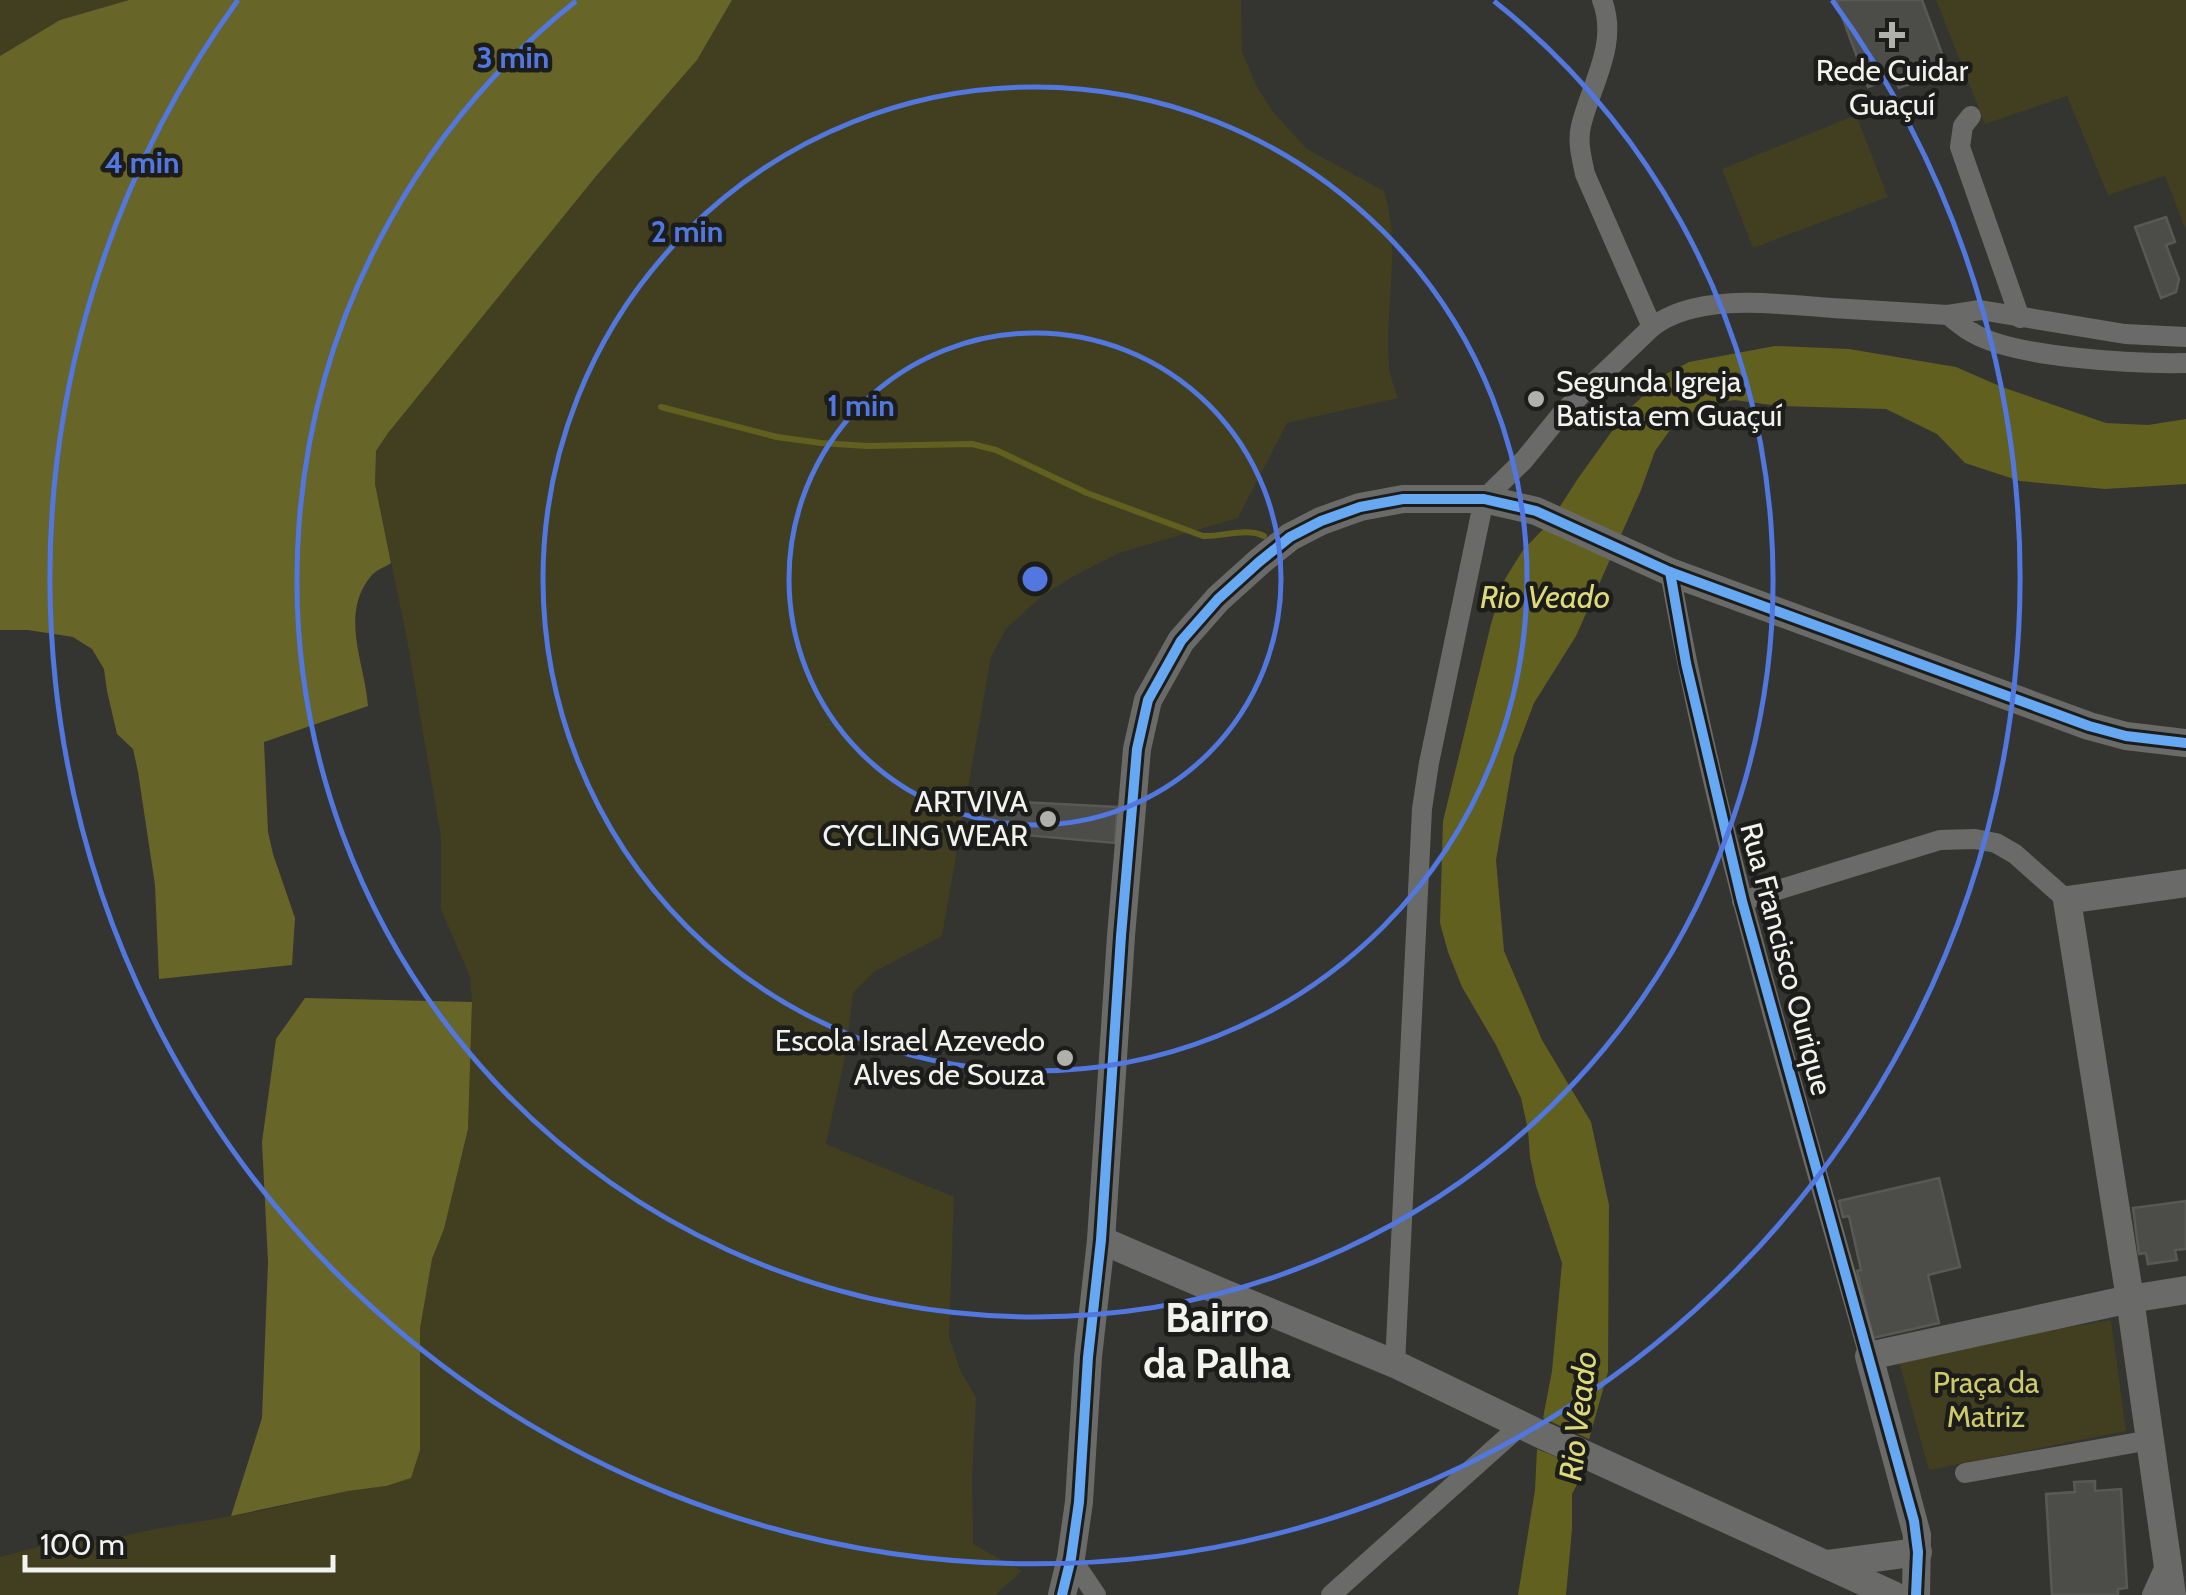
<svg xmlns="http://www.w3.org/2000/svg" width="2186" height="1595" font-family="Cabin,sans-serif">
<style>
.green{fill:#413f20}
.forest{fill:#686528}
.water{fill:#62601f}
.lines{fill:none;stroke-linecap:round;stroke-linejoin:round}
.stream{stroke:#62601f;stroke-width:6}
.building{fill:#4c4c49;stroke:#585855;stroke-width:2.5}
.minor{stroke:#6a6a68;stroke-width:20}
.tertiary{stroke:#6a6a68;stroke-width:28}
.cycleway-casing{stroke:#1c1c1a;stroke-width:16}
.cycleway{stroke:#66a8f1;stroke-width:10}
.ring{fill:none;stroke:#5277de;stroke-width:5}
.poi-dot{fill:#b0b0ac;stroke:#1c1c1a;stroke-width:4}
.labels{text-anchor:middle;stroke-width:9;stroke-linejoin:round;paint-order:stroke}
.poi-label{font-size:30px;fill:#f2f2ef;stroke:#1c1c1a;text-anchor:end}
.street-label{font-size:30px;fill:#f2f2ef;stroke:#1c1c1a}
.park-label{font-size:30px;fill:#ceca68;stroke:#1c1c1a}
.water-label{font-size:32px;font-style:italic;fill:#deda78;stroke:#1c1c1a}
.district-label{font-size:40px;font-weight:bold;fill:#f2f2ef;stroke:#1c1c1a}
.centre{fill:#5277de;stroke:#1c1c1a;stroke-width:5}
.ring-label{font-size:30px;text-anchor:middle;font-weight:bold;fill:#5277de;stroke:#1c1c1a;stroke-width:9;stroke-linejoin:round;paint-order:stroke}
</style>
<rect width="100%" height="100%" fill="#343431"/>
<g class="green">
<path d="M0,0H129L60,20L0,56Z"/>
<path d="M732,0H1241L1242,52L1257,87L1273,112L1307,149L1384,191C1402,247 1384,309 1389,367C1390,377 1395,388 1398,398L1287,423L1238,518L1119,553L1072,577L1042,596L1006,629L991,657L942,936L874,972L853,993L846,1052L826,1144L954,1197L949,1337L961,1372L976,1397L972,1478L973,1544L1022,1571L995,1595H0V1557L63,1540H106L150,1530L260,1511L348,1491L386,1486L420,1450V1329L432,1259L444,1229L468,1129L472,1002L470,977L441,909V837L407,639L375,484L376,451L387,433L597,175L697,60Z"/>
<path d="M1936,0H2186V231L2165,176L2108,195L2067,96L1985,124Z"/>
<path d="M1856,115L1888,197L1753,248L1722,169Z"/>
<path d="M2111,1320L2126,1431L1929,1470L1899,1362L1982,1342Z"/>
</g>
<g class="forest">
<path d="M129,0H732L697,60L597,175L388,433L376,451L375,484L391,563C385,567 376,570 371,576C339,615 365,663 368,706L264,742L268,832L273,854L295,918L292,965L159,979L155,885L138,772L133,749L117,734L107,691L104,669L92,649L73,637L28,630H0V56L60,20Z"/>
<path d="M305,998L472,1002L468,1129L444,1229L432,1259L420,1329V1450L411,1478L386,1486L348,1491L231,1516L262,1418L268,1262L262,1142L276,1039Z"/>
</g>
<g class="water">
<path d="M1775,346L1849,349L1956,367L2002,387L2106,423L2148,425L2186,419V484L2105,489L2020,481L1965,463L1937,434L1886,409L1779,406L1735,400L1706,404L1675,423L1655,451L1641,490L1576,636L1534,703L1514,756L1496,860L1504,951L1542,1040L1591,1122L1609,1205L1608,1372L1589,1439L1543,1418L1552,1371L1562,1263L1536,1186L1530,1157L1528,1130L1521,1098L1496,1045L1462,987L1448,952L1440,923L1443,821L1491,624L1505,579L1523,550L1550,522L1579,477L1625,413L1666,374L1689,362Z"/>
<path d="M1537,1449L1585,1469L1572,1494V1529L1566,1595H1518L1535,1490Z"/>
</g>
<g class="lines">
<path class="stream" d="M661,407L777,437L821,443L867,446L972,444L996,450L1087,493L1203,536C1223,537 1246,527 1264,536"/>
</g>
<g class="building">
<path d="M1836,0H1922L1948,70L1899,88L1895,78L1868,87Z"/>
<path d="M2166,217L2175,242L2166,245L2179,279L2176,292L2161,298L2135,227Z"/>
<path d="M980,800L1117,807L1115,843L979,831Z"/>
<path d="M1939,1178L1960,1267L1928,1275L1939,1323L1873,1338L1857,1271L1861,1270L1849,1216L1843,1217L1839,1201Z"/>
<path d="M2186,1201V1249L2175,1250L2177,1260L2148,1264L2146,1253L2139,1254L2133,1208Z"/>
<path d="M2095,1481V1491L2121,1489L2127,1588L2118,1589V1595H2052L2046,1494L2075,1492L2074,1482Z"/>
</g>
<g class="lines">
<g class="minor">
<path d="M1602,0C1619,44 1591,84 1581,126C1577,142 1582,159 1585,174L1652,327"/>
<path d="M1971,116L1963,126L1960,147L2020,318"/>
<path d="M1948,315C1956,321 1964,329 1973,333C2015,358 2136,364 2186,363"/>
<path d="M1670,572C1717,838 1796,1096 1869,1356"/>
<path d="M1742,901L1940,840L1975,839L1996,843L2015,854L2067,900"/>
<path d="M1395,1364L1422,809L1429,763L1484,499L1524,460L1563,412L1652,327C1698,292 1778,304 1832,308C1871,310 1909,313 1948,315L1980,310L2125,334L2186,337"/>
<path d="M1965,1473L2150,1440"/>
<path d="M1071,1558L1096,1595"/>
<path d="M1331,1595L1521,1425"/>
<path d="M2152,1595L2167,1562"/>
</g>
<g class="tertiary">
<path d="M1101,1240L1219,1291L1395,1364L1540,1434L1893,1595"/>
<path d="M1828,1564L1918,1552"/>
<path d="M1062,1595L1071,1558L1079,1502L1088,1357L1101,1240L1121,936L1137,749L1148,700L1181,641L1218,599L1259,562L1290,537L1321,521L1360,507L1403,499H1484L1536,511L1670,572L2089,726L2126,736L2186,743"/>
<path d="M1916,1595L1917,1535L1869,1356L2130,1299L2186,1290"/>
<path d="M2172,1595L2130,1299L2067,900L2186,883"/>
</g>
<defs>
<g id="cycleway">
<path d="M1670,572L1686,663L1742,901L1914,1521L1918,1552L1916,1595"/>
<path d="M1062,1595L1071,1558L1079,1502L1088,1357L1101,1240L1121,936L1137,749L1148,700L1181,641L1218,599L1259,562L1290,537L1321,521L1360,507L1403,499H1484L1536,511L1670,572L2089,726L2126,736L2186,743"/>
</g>
</defs>
<use href="#cycleway" class="cycleway-casing"/>
<use href="#cycleway" class="cycleway"/>
</g>
<g class="ring">
<circle cx="1035" cy="579" r="246"/>
<circle cx="1035" cy="579" r="492"/>
<path d="M1494 1A738 738 0 1 1 576 1"/>
<path d="M1832 0A985 985 0 1 1 238 0"/>
</g>
<g class="poi-dot">
<path d="M1887 20h10v10h10v10h-10v10h-10v-10h-10v-10h10z"/>
<circle cx="1536" cy="399" r="10"/>
<circle cx="1048" cy="819" r="10"/>
<circle cx="1065" cy="1058" r="10"/>
</g>
<g class="labels">
<g class="poi-label">
<text x="1892" y="81" text-anchor="middle">Rede Cuidar<tspan x="1892" dy="34">Guaçuí</tspan></text>
<text x="1556" y="392" text-anchor="start">Segunda Igreja<tspan x="1556" dy="34">Batista em Guaçuí</tspan></text>
<text x="1028" y="812">ARTVIVA<tspan x="1028" dy="34">CYCLING WEAR</tspan></text>
<text x="1045" y="1051">Escola Israel Azevedo<tspan x="1045" dy="34">Alves de Souza</tspan></text>
</g>
<g class="street-label">
<text transform="translate(1786 959) rotate(75)" y="10">Rua Francisco Ourique</text>
</g>
<g class="park-label">
<text x="1986" y="1393">Praça da<tspan x="1986" dy="34">Matriz</tspan></text>
</g>
<g class="water-label">
<text x="1545" y="608">Rio Veado</text>
<text transform="translate(1578 1416) rotate(-83)" y="11">Rio Veado</text>
</g>
<g class="district-label">
<text x="1217" y="1332">Bairro<tspan x="1217" dy="46">da Palha</tspan></text>
</g>
</g>
<circle cx="1035" cy="579" r="15" class="centre"/>
<g class="ring-label">
<text x="513" y="68">3 min</text>
<text x="142" y="173">4 min</text>
<text x="687" y="242">2 min</text>
<text x="861" y="416">1 min</text>
</g>
<path d="M25 1555v15h308v-15" fill="none" stroke="#f2f2ef" stroke-width="5"/>
<text x="40" y="1555" font-size="30" fill="#f2f2ef" stroke="#1c1c1a" stroke-width="8" paint-order="stroke">100 m</text>
</svg>
